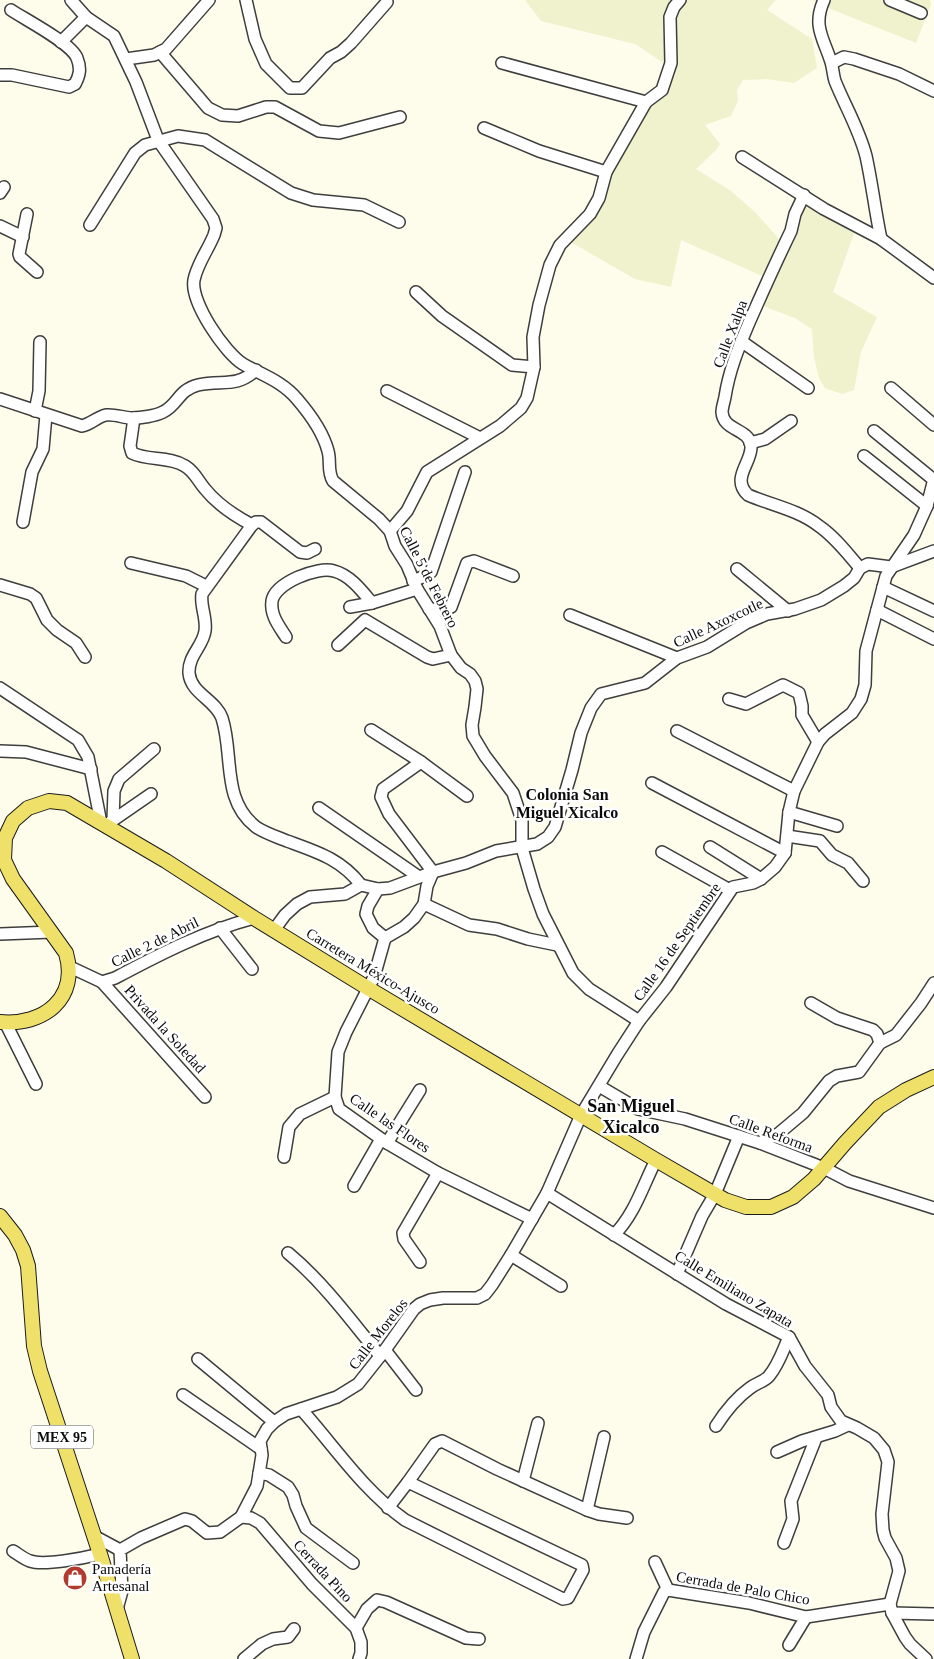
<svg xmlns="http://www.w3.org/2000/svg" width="934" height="1659" font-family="'Times New Roman',serif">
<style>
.farmland{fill:#f0f1cd}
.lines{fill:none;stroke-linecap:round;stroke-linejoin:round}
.minor-casing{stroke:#3e3e3e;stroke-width:14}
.major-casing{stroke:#1c1c1c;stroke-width:16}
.minor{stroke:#fff;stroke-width:11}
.major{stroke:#efe06a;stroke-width:14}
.labels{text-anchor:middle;stroke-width:5;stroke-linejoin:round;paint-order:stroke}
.shield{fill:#fff;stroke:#545454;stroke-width:1}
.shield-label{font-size:14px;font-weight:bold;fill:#0b0b0b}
.street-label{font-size:15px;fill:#0b0b0b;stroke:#fff}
.poi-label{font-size:15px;fill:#0b0b0b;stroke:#fff;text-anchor:start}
.neighbourhood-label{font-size:16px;font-weight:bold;fill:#0b0b0b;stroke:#fff}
.quarter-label{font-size:18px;font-weight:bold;fill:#0b0b0b;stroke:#fff}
</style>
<rect width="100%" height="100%" fill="#fefceb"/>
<g class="farmland">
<path d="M525,0H776L767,10L812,39L817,68L794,83L767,79L743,80L737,90L738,101L731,116L705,125L720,144L715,151L696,169L731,191L756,213L784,245L801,194L856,228L833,292L877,317L861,352L854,390L842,394L825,388L819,378L814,357L812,329L795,318L757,304L769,279L681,240L671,287L635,279L569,241L598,196L619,149L663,88L668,66L635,44L541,21Z"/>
<path d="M813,0H930L931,4L916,43L818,4Z"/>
</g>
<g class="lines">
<defs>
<g id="minor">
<path d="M71,0L86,17L114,36L136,82L158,140L213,219L216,228L214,235C208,250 197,264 194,280C190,302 225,353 243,364C262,375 282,381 297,399C310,414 323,432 328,451C331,461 327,471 333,481L379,519L390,531L395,546L407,565L417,589L440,626L451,655L461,668L470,674L475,681L477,689L475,707L472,725L473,736L485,756L513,793L522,820V848L534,889L543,914L573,973L589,989L639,1021"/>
<path d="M246,0L255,39L266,64L290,88H302L330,58L341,52L351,43L387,2"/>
<path d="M824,0C812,26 824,39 831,62C833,68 833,75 835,81C845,106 859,129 866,156C872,183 875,211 881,239"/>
<path d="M890,0L921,13"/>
<path d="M61,42L86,17"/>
<path d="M160,52L208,108L222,115L238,116L266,107H275L319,131L339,133L400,117"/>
<path d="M126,59L154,55L166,49L209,0"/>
<path d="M502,63L646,102"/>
<path d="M832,63L844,57L854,59L899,74L934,91"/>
<path d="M0,75H12L69,87L75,84C80,75 81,68 77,58C71,43 26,20 11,10"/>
<path d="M484,128L539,151L606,172"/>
<path d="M742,157L824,209L881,239L934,278"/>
<path d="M0,193L4,187"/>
<path d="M804,195L795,214L791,231C776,262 762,293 748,325C738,349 729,371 725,397C724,402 722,408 722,412C723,431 748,428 751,445C753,462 730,478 748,495C771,505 799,510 819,526C835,537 847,553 860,568"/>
<path d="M27,214L19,254L20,257L37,272"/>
<path d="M90,225L135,153L145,145L178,136L205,140L291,193L313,200L364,205L399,222"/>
<path d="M0,226L23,237"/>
<path d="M416,292L442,316L512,365L534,367"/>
<path d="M741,341L808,388"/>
<path d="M891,388L934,425"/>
<path d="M387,391L480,438"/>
<path d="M0,399L82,426C91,424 97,417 106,415C115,414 124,418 132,418C141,418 155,416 163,412C178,405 178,390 198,385C222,379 235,389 256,370"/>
<path d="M35,411L39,391L40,342"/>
<path d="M134,418L130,446L132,453C148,461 169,456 185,466C195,472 198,481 205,489C217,504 235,516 252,525L202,594C200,606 207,618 205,631C203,646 188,656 189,673C191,694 215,699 222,718C234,755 221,800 256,827C265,833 277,837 287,841C317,852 341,859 361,885"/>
<path d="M874,431L934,480"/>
<path d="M750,443L765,439L791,421"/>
<path d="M864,456L927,506"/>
<path d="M23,522L32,472L43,449L46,415"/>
<path d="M252,525L256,522H261L300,552L307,553L315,549"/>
<path d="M390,531L407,511L427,472L500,426L521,408L527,398L534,367L533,337L539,305L550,265L560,245L590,214L599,198L606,172L646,102L662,90L671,63L670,17L674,7L680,0"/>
<path d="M131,563L186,576L206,586"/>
<path d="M737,569L788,611"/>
<path d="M413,581L427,575L431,572L465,472"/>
<path d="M0,585L30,594L36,598L47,620L57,630L76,643L85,657"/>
<path d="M883,587L934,611"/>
<path d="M350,607L372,603L417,589"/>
<path d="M429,609L444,610L451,607L467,563L474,561L513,576"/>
<path d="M877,610L934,639"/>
<path d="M570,615L677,658"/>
<path d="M286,637C279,626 270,615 272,601C275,583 317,566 334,571C350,575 362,591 372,603"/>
<path d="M338,645L365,620L427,657L433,659L451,655"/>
<path d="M0,688L78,740L88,757L101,823"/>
<path d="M729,699L746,704L783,685L799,693L802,706V715L818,742"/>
<path d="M371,730L421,762L467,796"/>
<path d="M677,731L794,791"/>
<path d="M0,751L26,752L91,769"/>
<path d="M652,783L785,853"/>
<path d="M319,808L419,877"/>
<path d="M789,812L837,826"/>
<path d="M113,820L114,791L119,779L154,749"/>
<path d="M109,823L151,794"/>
<path d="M787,836L820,841L832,855L848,863L863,881"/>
<path d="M710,847L761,879"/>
<path d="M662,852L730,890"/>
<path d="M378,889L368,906L366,914L373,928L385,938"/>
<path d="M424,904L469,925L497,929L528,939L557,945"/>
<path d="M220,928L252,969"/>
<path d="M274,930L285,915L297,904L310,897L345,894L361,885L378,889L390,888L433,872L466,863L496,851L537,844L548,837L555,827L572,770L581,733L591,708L601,694L645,683L677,658L707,647L746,623L767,614L795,609L821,600L844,586L854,578L860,568L868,564L891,567L934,551"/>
<path d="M0,934L52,932"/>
<path d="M385,938L374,977L346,1032L338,1052L335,1097L339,1109L387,1143L438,1173L532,1219"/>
<path d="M385,938L404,927L414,918L424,904L427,886L433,872L389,814L381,797L383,789L421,762"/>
<path d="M70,967L102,982L115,978C160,954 205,931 254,918"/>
<path d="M102,982L205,1097"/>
<path d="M811,1003L837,1018L873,1030L877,1034L880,1043"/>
<path d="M5,1022L36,1084"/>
<path d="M599,1086L638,1109L685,1119L760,1143L824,1168L849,1181L934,1208"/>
<path d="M387,1143L420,1090"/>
<path d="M760,1143L778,1134L803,1113L829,1081L837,1076L859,1072L880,1043L896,1035L921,1003L934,983"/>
<path d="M284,1157L289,1127L300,1114L335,1097"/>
<path d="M354,1186L381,1139"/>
<path d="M547,1193L726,1304L789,1337L805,1366L828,1395L831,1407L841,1421L857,1428L874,1438L884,1450L888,1462L882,1514L883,1530L885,1538L896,1558L899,1571L890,1604L892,1613L905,1637L910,1644L926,1659"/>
<path d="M614,1235C635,1214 643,1185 656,1160"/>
<path d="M288,1253C323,1282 351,1320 380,1356"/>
<path d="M511,1255L561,1286"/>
<path d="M420,1262L404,1239L403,1233L438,1173"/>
<path d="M677,1274L702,1216L715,1194L739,1136"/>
<path d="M385,1350L416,1390"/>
<path d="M198,1359L274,1422"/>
<path d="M183,1395L261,1449"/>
<path d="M301,1409C335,1447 363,1490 405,1520L563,1599L568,1598L583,1570L582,1565L408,1482"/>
<path d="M716,1426C725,1412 736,1398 750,1388C756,1383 764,1382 769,1376C779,1364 783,1350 789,1337"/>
<path d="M777,1452L802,1441L835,1431L848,1425"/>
<path d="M259,1473L269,1475L288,1487L293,1495L296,1506L306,1528L353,1563"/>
<path d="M523,1481L538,1423"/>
<path d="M388,1508L408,1482L435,1444L442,1441L497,1469L587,1510L599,1514L627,1518"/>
<path d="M587,1510L604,1437"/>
<path d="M241,1517L251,1518L260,1523L312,1584L356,1628L361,1642V1653L359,1659"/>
<path d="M94,1536L120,1550"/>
<path d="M784,1543L793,1519L791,1501L816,1438"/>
<path d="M13,1551C18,1554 24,1559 30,1561C44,1566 84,1558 100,1554"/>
<path d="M655,1562L668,1590"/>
<path d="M117,1609L122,1591L120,1550L141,1538L185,1519L192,1521L207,1533L220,1532L241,1517L257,1486L262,1455L260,1441L267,1429L274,1422L286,1414L337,1397L358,1384L385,1350L414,1309L420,1304L430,1300L443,1298H477L485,1294L492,1285L511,1255L547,1193L581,1115L617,1055L639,1021L666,987L733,887L753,883L761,879L775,867L785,853L789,812L794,791L818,742L825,734L852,713L861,699L865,685L866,651L886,576L914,535L927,506L934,479"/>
<path d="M892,1613L934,1614"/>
<path d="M356,1628L367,1609L377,1600L386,1602L466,1638L479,1639"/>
<path d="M789,1645L806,1617"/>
<path d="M244,1659L262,1644L273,1639L288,1637L294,1629"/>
<path d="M636,1659L644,1632L664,1592L668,1590L749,1603L806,1617L890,1604"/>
</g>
<g id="major">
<path d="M0,1022C44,1026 79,998 66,953L13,879L4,860L5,838L13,821L28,808L49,801L67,803L166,861L254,918L366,987L656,1160L725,1200L746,1207H771L793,1197L814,1179L845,1143L879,1107L906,1090L934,1077"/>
<path d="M0,1216L15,1235L23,1250L28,1266L34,1346L40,1371L100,1554L132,1659"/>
</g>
</defs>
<use href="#minor" class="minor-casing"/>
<use href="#major" class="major-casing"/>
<use href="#minor" class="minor"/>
<use href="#major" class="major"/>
</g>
<defs>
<symbol id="shop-disc" viewBox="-11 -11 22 22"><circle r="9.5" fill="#b1392e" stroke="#fff"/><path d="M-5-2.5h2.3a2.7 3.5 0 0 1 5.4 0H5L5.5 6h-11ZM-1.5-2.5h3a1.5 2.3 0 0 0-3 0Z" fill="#fff"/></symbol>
</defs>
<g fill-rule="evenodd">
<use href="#shop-disc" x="61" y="1564" width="28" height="28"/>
</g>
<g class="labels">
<rect class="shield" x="31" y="1425.5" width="62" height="23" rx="4"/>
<g class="shield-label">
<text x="62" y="1442">MEX 95</text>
</g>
<g class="street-label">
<text transform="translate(730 334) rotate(-69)" y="5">Calle Xalpa</text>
<text transform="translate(429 577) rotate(63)" y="5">Calle 5 de Febrero</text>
<text transform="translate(718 623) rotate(-25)" y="5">Calle Axoxcotle</text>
<text transform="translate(155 942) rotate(-26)" y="5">Calle 2 de Abril</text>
<text transform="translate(677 942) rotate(-55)" y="5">Calle 16 de Septiembre</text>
<text transform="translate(373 971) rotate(31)" y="5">Carretera México-Ajusco</text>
<text transform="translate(165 1029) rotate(48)" y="5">Privada la Soledad</text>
<text transform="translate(390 1123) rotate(34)" y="5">Calle las Flores</text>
<text transform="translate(771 1133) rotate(20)" y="5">Calle Reforma</text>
<text transform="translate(734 1289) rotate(31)" y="5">Calle Emiliano Zapata</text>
<text transform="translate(378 1334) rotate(-52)" y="5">Calle Morelos</text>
<text transform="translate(323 1571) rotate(47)" y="5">Cerrada Pino</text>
<text transform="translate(743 1588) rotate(10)" y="5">Cerrada de Palo Chico</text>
</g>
<g class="poi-label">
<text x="92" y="1574">Panadería<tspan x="92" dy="17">Artesanal</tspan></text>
</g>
<g class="neighbourhood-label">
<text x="567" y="800">Colonia San<tspan x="567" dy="18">Miguel Xicalco</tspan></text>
</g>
<g class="quarter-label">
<text x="631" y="1112">San Miguel<tspan x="631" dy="21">Xicalco</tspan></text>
</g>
</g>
</svg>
